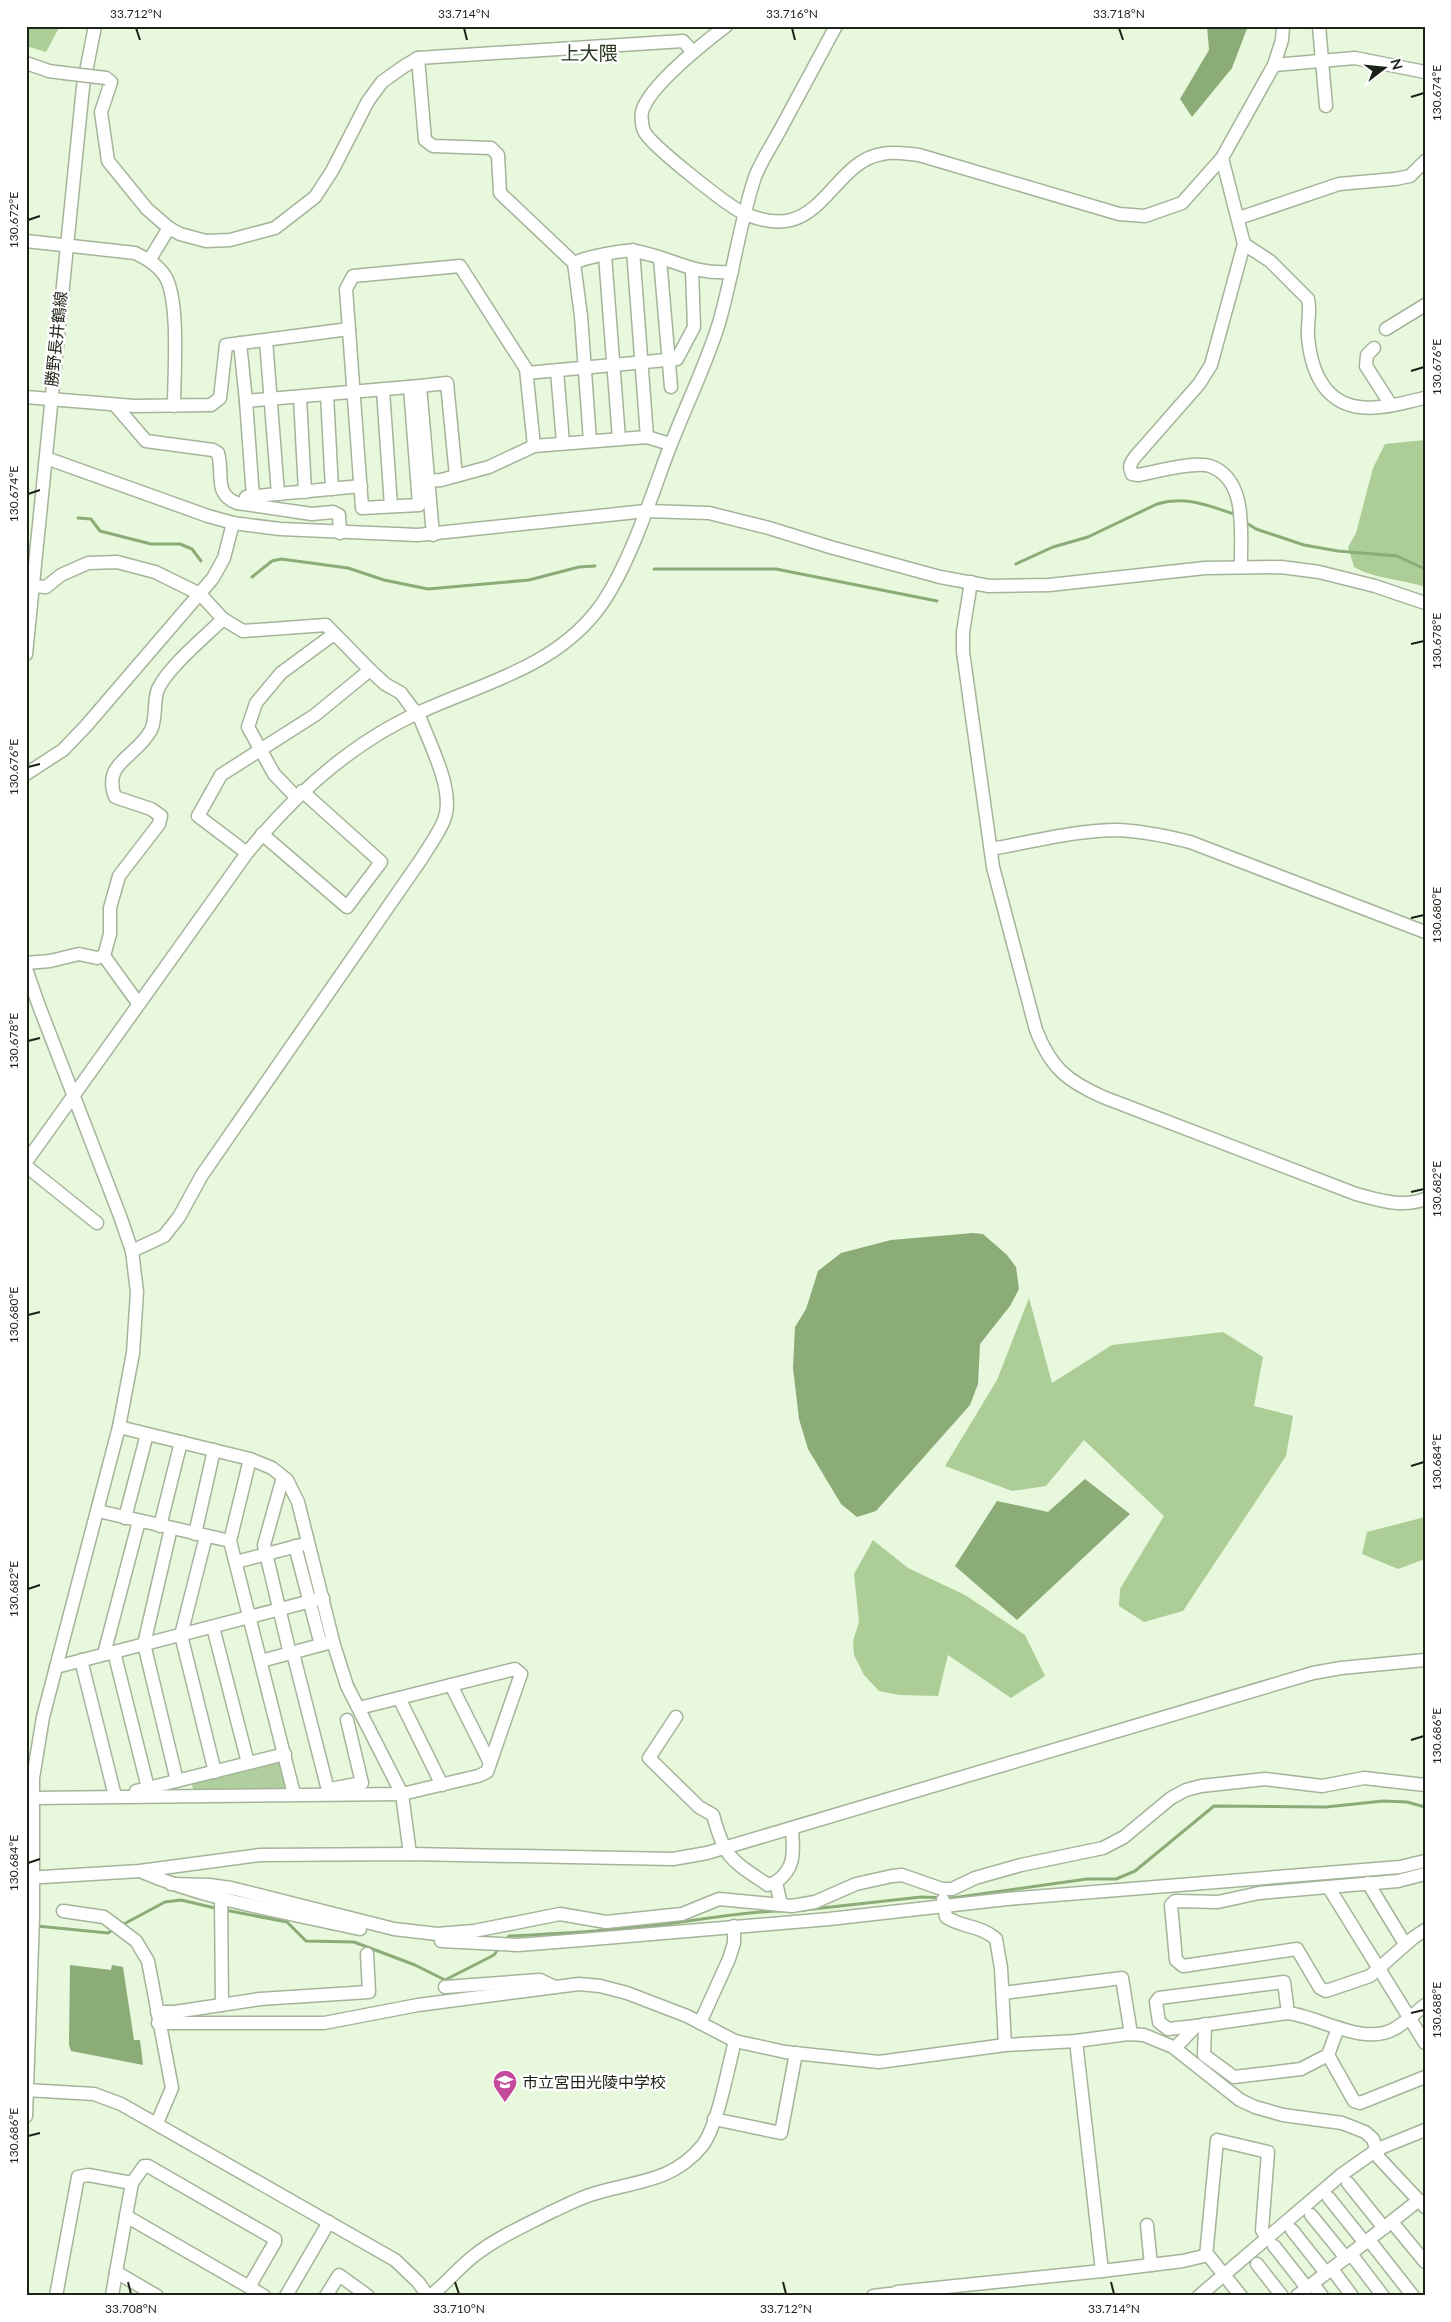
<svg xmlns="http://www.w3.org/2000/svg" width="1451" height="2322" font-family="Lato,'Noto Sans JP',sans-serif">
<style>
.green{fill:#b1ce9e}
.forest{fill:#accd96}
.water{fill:#8cac77}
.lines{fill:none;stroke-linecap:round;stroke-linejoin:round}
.stream{stroke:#8cac77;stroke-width:3}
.minor-casing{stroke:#a4b49a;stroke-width:15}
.minor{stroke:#fff;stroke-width:12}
.minor-bridge-casing{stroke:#a4b49a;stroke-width:15;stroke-linecap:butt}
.minor-bridge{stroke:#fff;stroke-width:12}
.ticks{fill:none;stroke:#1c2218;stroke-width:2}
.labels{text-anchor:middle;stroke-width:5;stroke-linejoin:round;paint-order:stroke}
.street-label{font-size:16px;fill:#1c2218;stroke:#fff}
.poi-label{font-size:16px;fill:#1c2218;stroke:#fff;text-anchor:start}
.quarter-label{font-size:19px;fill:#283520;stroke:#fff}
.neatline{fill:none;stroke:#1c2218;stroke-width:2}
.ticks-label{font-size:12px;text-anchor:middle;fill:#1c2218}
</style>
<rect width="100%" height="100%" fill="#e7f8dd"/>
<path class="green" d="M281,1761L288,1789L194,1792L191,1782Z"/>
<g class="forest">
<path d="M26,26H60L46,52L26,46Z"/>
<path d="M1425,440V587C1402,579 1374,579 1354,567L1348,547L1356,533L1373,468L1385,444Z"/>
<path d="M1029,1298L1052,1383L1112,1345L1223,1332L1263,1357L1254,1406L1293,1416L1286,1456L1183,1611L1144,1622L1119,1606L1120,1589L1164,1516L1084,1440L1046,1486L1012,1491L945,1466L997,1380Z"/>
<path d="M1425,1517V1559L1398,1569L1362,1554L1367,1532Z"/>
<path d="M873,1540L908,1568L965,1595L1025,1635L1045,1676L1011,1698L948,1655L938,1696L899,1695L879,1691L864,1675L854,1655L853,1641L859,1622L854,1574Z"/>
</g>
<g class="water">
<path d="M1207,26H1248L1232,68L1192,117L1180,99L1209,50Z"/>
<path d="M973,1233L983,1234L1007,1255L1016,1267L1019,1289L1010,1306L980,1344L978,1384L970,1405L876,1511L857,1517L841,1504L808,1449L799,1419L793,1368L795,1327L806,1309L818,1271L841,1253L891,1240Z"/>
<path d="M1085,1479L1130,1514L1017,1620L955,1566L997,1501L1048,1512Z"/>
<path d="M70,1965L111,1970L112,1965L123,1967L134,2040H140L143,2065L71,2051L69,2045Z"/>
</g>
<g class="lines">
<g class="stream">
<path d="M78,518L91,519L100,531L151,544H180L192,549L201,561"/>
<path d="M1245,522L1256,529L1304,545L1338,551L1397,556L1425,569"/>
<path d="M1016,564L1053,547L1088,537L1157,504C1186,495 1209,506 1237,515"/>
<path d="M654,569H776L937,601"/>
<path d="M252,577L272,561L281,559L348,568L384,580L428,589L529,580L579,567L595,566"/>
<path d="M225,1910L287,1922L306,1941L354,1942L415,1965L445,1980L494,1955L499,1948"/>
<path d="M804,1910L921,1897L952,1898L1087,1879H1116L1135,1871L1214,1806L1326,1807L1383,1801L1407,1802L1425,1807"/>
<path d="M122,1925L165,1902L181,1900L219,1909"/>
<path d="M37,1926L108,1933L114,1929"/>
<path d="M505,1941L509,1936C552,1934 596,1932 639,1927C686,1923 733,1912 780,1911"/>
</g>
<defs>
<g id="minor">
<path d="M726,26C705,42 648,87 642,112C641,116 642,127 644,131C650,145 727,205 743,213C757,219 775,224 791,220C828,210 843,160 882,154C894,151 907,154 919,155L1119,214L1145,216L1182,203L1222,158L1274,65L1282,40L1283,26"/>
<path d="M1319,26L1326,106"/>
<path d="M418,58L425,140L433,146L491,148L498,155L500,193L574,263L581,316L590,441"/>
<path d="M26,63L49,71L64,73"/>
<path d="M1274,65L1355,58L1425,72"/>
<path d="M106,78L111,82L101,112L108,161L147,209L169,228L180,234L206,241L230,240L275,228L315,197L332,171L368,101L382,82L403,67L418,58L683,41L692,51"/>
<path d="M1222,158L1244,244L1211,365L1199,384L1135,457C1131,463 1128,466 1132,474L1138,475C1155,472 1195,461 1210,466C1249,480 1240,535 1241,567"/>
<path d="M1239,218L1339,184L1395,179L1410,176L1425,161"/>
<path d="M26,241L135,253C147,259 157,264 165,276C180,300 174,375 174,406"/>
<path d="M1244,244L1270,261L1308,299C1311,311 1307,324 1308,337C1312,380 1331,413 1380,407C1395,406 1410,401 1425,398"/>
<path d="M633,250L647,437"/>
<path d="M605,255L619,439"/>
<path d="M150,259L169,228"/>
<path d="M660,259L671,387"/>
<path d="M574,263C583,258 625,249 634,251C672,257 690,275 732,272"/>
<path d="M1386,329L1425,305"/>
<path d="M266,340L278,494"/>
<path d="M240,343L246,401"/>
<path d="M1374,348L1367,355L1366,366L1391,405"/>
<path d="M557,371L563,443"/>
<path d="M527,373L677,359L694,327L692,270"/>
<path d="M420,386L447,383L456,476"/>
<path d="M410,387L419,505L362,508L346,289L353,276L460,266L526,369L534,446"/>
<path d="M383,390L391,506"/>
<path d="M327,395L332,489"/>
<path d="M26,397L134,406L211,405L220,398L226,345L349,329"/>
<path d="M300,397L305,492"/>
<path d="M115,405L146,441L213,450L218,453C224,474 213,494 237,503L312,514L333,512L339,515L340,533"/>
<path d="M46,458L208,516L233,523L280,529L418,535L646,511L709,513L769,528L830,547L940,577L989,586L1049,585L1205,568L1281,567L1319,572L1375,586L1425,603"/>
<path d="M427,481L441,480L489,467L534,446L647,437L670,444"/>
<path d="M246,497L361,486"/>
<path d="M253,497L246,401L420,386L433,535"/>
<path d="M971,582L963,632V652L993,867L1036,1030C1051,1068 1067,1081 1103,1097L1356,1194C1378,1200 1403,1208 1425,1199"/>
<path d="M33,586L46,587L61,575L88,563L117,562L155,572L200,594L223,619L243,631L326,625L370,670L385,684L401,693L412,708L418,713C428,741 456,791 444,820C439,833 429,846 422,858L202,1175L179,1217L164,1236L132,1251"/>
<path d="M26,654L83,87L95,26"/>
<path d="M26,774L63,750L86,726L213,578L224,558L233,523"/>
<path d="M296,797L274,774L248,727L256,703L281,673L334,634"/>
<path d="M262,834L347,907L381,862L302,791"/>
<path d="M991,849C1032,842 1076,830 1118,830C1143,831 1166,836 1190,842L1425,932"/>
<path d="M247,853L198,816L221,775L315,715L370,670"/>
<path d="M26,963L50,961L79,954L97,958L104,956"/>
<path d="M26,969L39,1006L120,1216L132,1251L137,1292L133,1353L119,1427L43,1717L33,1778V1918L26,2116"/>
<path d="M138,1003L104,956L110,934V908L119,876L159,824L161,816L151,809L115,797C102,762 136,758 151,730C157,718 153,701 158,689C169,666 205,637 223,619"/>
<path d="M26,1162L247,853C294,795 351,743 420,712C481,684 551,668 595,613C623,579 647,510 662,468C679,419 704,372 719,323C733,275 739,225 755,177C761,161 772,145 780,130C799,95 817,61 836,26"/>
<path d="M26,1166L97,1223"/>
<path d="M119,1427L250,1459L272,1468L287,1480L298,1502L334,1645L347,1686L402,1794L410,1854"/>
<path d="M250,1459L230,1541L294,1794"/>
<path d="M283,1477L264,1545L290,1654"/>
<path d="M98,1511L230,1541"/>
<path d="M125,1518L147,1434"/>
<path d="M160,1526L181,1442"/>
<path d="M171,1528L144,1644L177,1781"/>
<path d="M195,1534L214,1450"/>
<path d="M206,1536L181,1635L215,1772"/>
<path d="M295,1546L321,1645"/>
<path d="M236,1562L301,1545"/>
<path d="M213,1627L248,1763"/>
<path d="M114,1652L148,1788"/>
<path d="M293,1653L329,1794"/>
<path d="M104,1654L139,1521"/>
<path d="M81,1660L115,1796"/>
<path d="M261,1661L328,1643"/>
<path d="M56,1667L323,1598"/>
<path d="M451,1685L490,1763"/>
<path d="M399,1698L442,1785"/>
<path d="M676,1717L649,1758L699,1807L713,1815C725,1859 731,1860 768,1885L776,1882L781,1905"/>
<path d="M330,1789L362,1783L347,1720"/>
<path d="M136,1791L285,1754"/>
<path d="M33,1798L402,1794L478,1776L487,1772L521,1674L515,1669L359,1708"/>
<path d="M140,1871C209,1901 286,1912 360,1929"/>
<path d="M1425,1874L1398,1881L1259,1893L1218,1902L1175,1901L1171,1905L1176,1960L1183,1966L1297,1949L1320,1988L1326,1991L1370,1976L1413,1938L1425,1930"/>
<path d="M26,1878L140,1871L260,1855L410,1854L673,1859L707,1853L1313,1673L1341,1668L1425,1660"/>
<path d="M776,1882C797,1867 793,1850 792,1828"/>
<path d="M1368,1883L1405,1944"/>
<path d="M171,1884L209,1885L231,1888L394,1929L437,1934L474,1931L560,1914L606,1922L682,1914L719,1899L792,1906L815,1902L856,1884L892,1876L902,1875L942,1889H952L975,1878L1021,1865L1103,1848L1124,1837L1171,1798L1186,1790L1201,1786L1265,1779L1322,1786L1364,1778L1425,1785"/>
<path d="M1329,1888L1425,2043"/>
<path d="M221,1897L222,2005"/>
<path d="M943,1900L946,1917C963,1928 980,1925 996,1939L1001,1968L1005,2045"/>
<path d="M63,1911L104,1917L136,1941L148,1961L172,2088L157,2123"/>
<path d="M441,1941L518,1945L581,1940L829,1919L1007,1899L1400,1867L1425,1861"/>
<path d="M445,1987L540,1980L555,1987"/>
<path d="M1003,1993L1122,1978L1131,2034"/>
<path d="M157,2012H175L260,1999L369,1992L367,1954"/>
<path d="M158,2023H324L418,2005L579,1984L600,1986L627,1993L687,2016L735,2041L785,2052L879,2062L1005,2045L1076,2041L1128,2034L1144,2035L1173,2047L1240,2100L1255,2107L1283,2115L1342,2123L1365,2132L1373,2139L1379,2158L1425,2207"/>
<path d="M700,2023L729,1959L734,1943V1926"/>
<path d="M1205,2024L1204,2055L1234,2077L1301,2069L1328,2055L1338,2028"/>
<path d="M1196,2026L1168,2029L1159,2022L1156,2002L1159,1998L1284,1982L1288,2013"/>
<path d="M1076,2041L1102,2271"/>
<path d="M1175,2048L1196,2026L1288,2013C1320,2017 1363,2046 1394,2029C1405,2023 1415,2013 1425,2005"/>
<path d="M1328,2055L1354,2101L1360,2103L1425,2077"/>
<path d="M26,2090L94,2094L121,2104L395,2260L418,2282L428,2296"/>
<path d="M714,2119L781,2133L796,2053"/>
<path d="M1348,2183L1384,2228"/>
<path d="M1329,2198L1365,2243"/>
<path d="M1311,2215L1346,2258"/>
<path d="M126,2216L116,2272L157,2296"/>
<path d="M1392,2222L1425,2262"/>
<path d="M1147,2225L1151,2265"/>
<path d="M1292,2230L1326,2273"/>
<path d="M1369,2240L1413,2296"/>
<path d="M1274,2246L1307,2288"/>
<path d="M1351,2254L1383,2296"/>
<path d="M1206,2256L1217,2140L1268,2152L1262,2230L1267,2238"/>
<path d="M1257,2264L1282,2296"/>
<path d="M1332,2269L1352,2296"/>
<path d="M1313,2284L1322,2296"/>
<path d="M249,2287L275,2242V2239L148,2166H144L132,2183L126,2216L249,2287L264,2296"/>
<path d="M56,2296L78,2177L88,2175L132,2183"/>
<path d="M112,2296L116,2272"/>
<path d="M286,2296L329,2222"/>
<path d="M326,2296L339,2275L368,2296"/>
<path d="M430,2296C446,2284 459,2267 475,2255C498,2237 526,2225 551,2212C565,2206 579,2198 593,2194C633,2181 672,2183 702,2146C718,2126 728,2067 735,2041"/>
<path d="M873,2296L889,2294"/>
<path d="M888,2296L897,2292L1102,2271L1183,2261L1208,2255L1241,2296"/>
<path d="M1199,2296L1341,2175L1378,2149L1425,2130"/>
<path d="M1297,2296L1419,2200"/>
</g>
</defs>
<use href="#minor" class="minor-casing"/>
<use href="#minor" class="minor"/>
<defs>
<path id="minor-bridge" d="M64,73L106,78"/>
</defs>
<use href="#minor-bridge" class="minor-bridge-casing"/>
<use href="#minor-bridge" class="minor-bridge"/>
</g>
<path class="ticks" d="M136,28L140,40M464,28L467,40M792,28L795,40M1119,28L1123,40M1411,97L1424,93M28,220L40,216M1411,371L1424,367M28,494L40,490M1411,644L1424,641M28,767L40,764M1411,918L1424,915M28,1041L40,1038M1411,1192L1424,1189M28,1315L40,1312M1411,1466L1424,1462M28,1589L40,1585M1411,1740L1424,1736M28,1863L40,1859M1411,2013L1424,2010M28,2136L40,2133M128,2282L131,2294M455,2282L459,2294M783,2282L786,2294M1111,2282L1114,2294"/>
<defs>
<symbol id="school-pin" viewBox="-11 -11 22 30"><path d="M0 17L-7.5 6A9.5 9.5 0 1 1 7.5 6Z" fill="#c54a9b" stroke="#fff"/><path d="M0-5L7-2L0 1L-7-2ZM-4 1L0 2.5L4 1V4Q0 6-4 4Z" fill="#fff"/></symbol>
</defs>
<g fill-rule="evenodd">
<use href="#school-pin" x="491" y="2068" width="28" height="38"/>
</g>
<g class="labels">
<g class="street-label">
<text transform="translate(56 339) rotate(-84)" y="6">勝野長井鶴線</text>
</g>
<g class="poi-label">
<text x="522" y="2088">市立宮田光陵中学校</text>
</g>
<g class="quarter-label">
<text x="589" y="60">上大隈</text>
</g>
</g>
<rect width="1451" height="2322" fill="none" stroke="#ffffff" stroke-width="55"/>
<g transform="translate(1384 68) rotate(74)" stroke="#ffffff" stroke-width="4" paint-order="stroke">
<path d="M0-4L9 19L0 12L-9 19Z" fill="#1c2218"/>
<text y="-8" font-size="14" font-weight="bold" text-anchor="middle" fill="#1c2218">N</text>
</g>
<rect x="28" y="28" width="1396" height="2266" class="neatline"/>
<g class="ticks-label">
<text x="136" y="18">33.712°N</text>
<text x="464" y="18">33.714°N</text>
<text x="792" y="18">33.716°N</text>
<text x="1119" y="18">33.718°N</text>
<text transform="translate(1437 93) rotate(-90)" y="4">130.674°E</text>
<text transform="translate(14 220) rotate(-90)" y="4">130.672°E</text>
<text transform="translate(1437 367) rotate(-90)" y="4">130.676°E</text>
<text transform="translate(14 494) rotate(-90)" y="4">130.674°E</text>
<text transform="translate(1437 641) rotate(-90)" y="4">130.678°E</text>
<text transform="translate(14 767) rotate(-90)" y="4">130.676°E</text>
<text transform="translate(1437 915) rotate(-90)" y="4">130.680°E</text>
<text transform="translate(14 1041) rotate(-90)" y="4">130.678°E</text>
<text transform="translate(1437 1189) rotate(-90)" y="4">130.682°E</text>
<text transform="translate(14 1315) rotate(-90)" y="4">130.680°E</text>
<text transform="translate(1437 1462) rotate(-90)" y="4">130.684°E</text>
<text transform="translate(14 1589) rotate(-90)" y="4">130.682°E</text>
<text transform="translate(1437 1736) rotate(-90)" y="4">130.686°E</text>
<text transform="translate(14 1863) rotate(-90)" y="4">130.684°E</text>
<text transform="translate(1437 2010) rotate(-90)" y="4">130.688°E</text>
<text transform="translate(14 2136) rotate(-90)" y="4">130.686°E</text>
<text x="131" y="2313">33.708°N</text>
<text x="459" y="2313">33.710°N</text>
<text x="786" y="2313">33.712°N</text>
<text x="1114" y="2313">33.714°N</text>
</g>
</svg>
